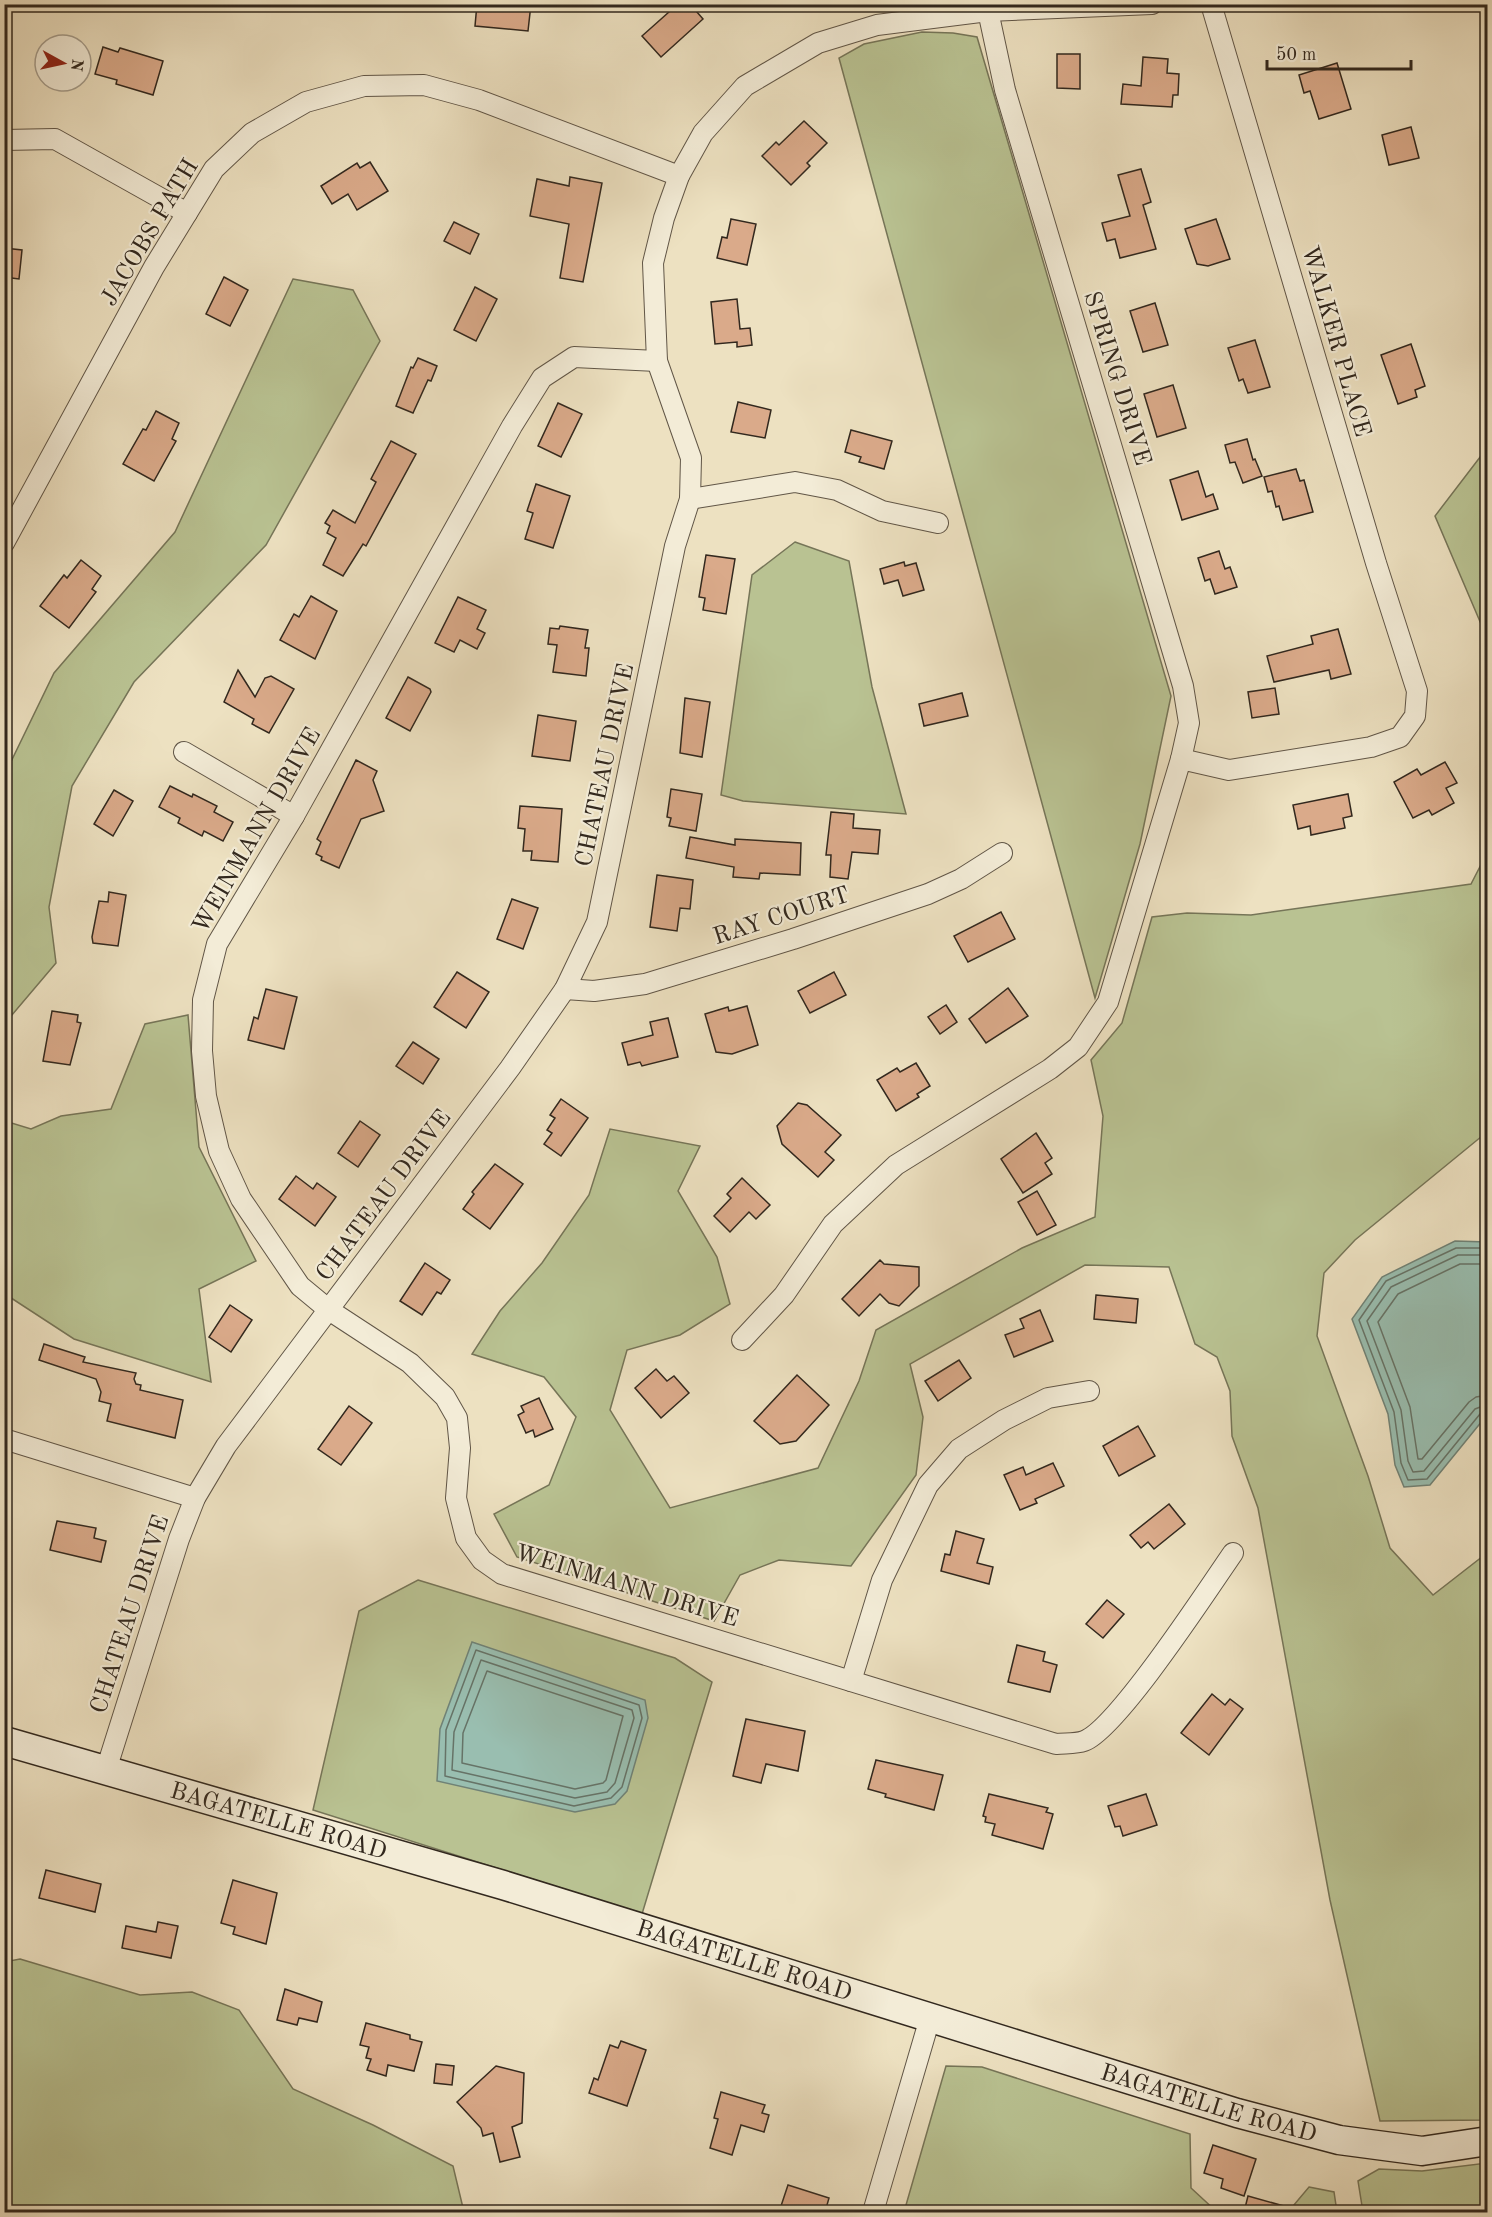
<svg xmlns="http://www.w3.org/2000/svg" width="1492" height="2217" font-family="'Old Standard TT',serif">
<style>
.green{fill:#b9c292;stroke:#767558;stroke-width:1.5}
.water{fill:#99beb0;stroke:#708276;stroke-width:1.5}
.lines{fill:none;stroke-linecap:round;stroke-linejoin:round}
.shore{stroke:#667367;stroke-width:1.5}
.building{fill:#daaa8a;stroke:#32281e;stroke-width:1.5}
.street-casing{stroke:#615647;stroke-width:22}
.secondary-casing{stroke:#32281e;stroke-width:31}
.street{stroke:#f3ecd7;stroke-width:20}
.secondary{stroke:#f3ecd7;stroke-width:28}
.labels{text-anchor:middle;stroke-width:4.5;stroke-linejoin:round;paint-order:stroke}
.street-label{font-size:24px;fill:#32281e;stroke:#f3ecd7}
</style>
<rect width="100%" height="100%" fill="#ede1c1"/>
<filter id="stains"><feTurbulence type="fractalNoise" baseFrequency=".00333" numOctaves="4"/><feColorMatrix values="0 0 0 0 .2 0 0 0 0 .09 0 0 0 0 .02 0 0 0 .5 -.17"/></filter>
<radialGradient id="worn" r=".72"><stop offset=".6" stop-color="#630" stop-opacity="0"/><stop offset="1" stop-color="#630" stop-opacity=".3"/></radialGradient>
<g class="green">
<path d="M922,32L953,33L977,37L1171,696L1140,844L1095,998L839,58L864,44Z"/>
<path d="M293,279L353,290L380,341L266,545L134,682L72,786L49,907L56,963L6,1022L5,1027V774L54,673L175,532Z"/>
<path d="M1487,448V638L1435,516Z"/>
<path d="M795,542L849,561L872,687L906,814L743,801L721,795L752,575Z"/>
<path d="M1487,853V1132L1355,1240L1324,1273L1317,1336L1368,1476L1390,1548L1433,1595L1487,1553V2120L1380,2121L1330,1900L1258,1508L1232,1436L1230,1391L1217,1357L1195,1344L1169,1267L1085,1265L910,1364L923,1417L916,1475L851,1566L779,1560L740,1575L714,1621L517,1557L494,1514L549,1485L576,1417L544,1377L472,1354L500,1311L542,1263L589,1195L610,1129L700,1146L678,1191L717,1257L730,1304L680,1335L627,1350L610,1410L670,1508L818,1468L859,1381L876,1330L1022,1248L1095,1217L1103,1116L1091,1060L1122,1023L1152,917L1187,913L1251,915L1471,884Z"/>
<path d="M188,1015L199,1147L256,1261L199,1289L211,1382L74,1339L5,1294V1121L31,1129L61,1116L111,1109L145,1024Z"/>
<path d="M418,1580L675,1658L712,1682L642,1914L313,1810L359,1611Z"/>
<path d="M20,1959L140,1995L192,1992L239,2010L293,2089L373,2125L453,2166L464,2212H8L4,2210V1962Z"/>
<path d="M946,2066L982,2067L1190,2134L1191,2188L1217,2212H904Z"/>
<path d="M1487,2163V2212H1363L1358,2181L1379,2169L1422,2171Z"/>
<path d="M1309,2187L1334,2192L1337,2212H1288Z"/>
</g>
<g class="water">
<path d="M1455,1241L1487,1242V1415L1430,1485L1404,1487L1395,1465L1388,1414L1352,1319L1382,1277Z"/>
<path d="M472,1642L645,1700L648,1718L627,1791L615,1804L575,1812L437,1781L440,1729Z"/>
</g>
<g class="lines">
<g class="shore">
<path d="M1488,1248H1456L1386,1281L1359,1320L1394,1412L1401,1463L1408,1480L1427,1479L1480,1414L1488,1412"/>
<path d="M1488,1255H1458L1391,1287L1367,1321L1401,1410L1408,1461L1413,1472L1424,1471L1475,1409L1488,1404"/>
<path d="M1488,1264H1460L1398,1294L1378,1322L1410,1407L1418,1459H1422L1469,1402L1476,1397L1488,1395"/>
<path d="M476,1650L639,1705L642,1718L622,1787L611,1798L574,1806L445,1776L446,1730Z"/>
<path d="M481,1660L632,1710L634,1718L615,1783L607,1792L575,1798L452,1770L454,1732Z"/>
<path d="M487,1671L623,1716L606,1780L603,1783L575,1789L462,1763L463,1733Z"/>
</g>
</g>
<g class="building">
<path d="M477,4H531L528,31L475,26Z"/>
<path d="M678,4H690L703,19L661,57L642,36Z"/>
<path d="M103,47L118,52L120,48L163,61L153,95L116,84L117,80L95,74Z"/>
<path d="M1057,54H1080V89L1057,88Z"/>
<path d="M1143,57L1168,59L1167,73L1179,74L1178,95H1173L1172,107L1121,104L1123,84L1141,86Z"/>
<path d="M1337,63L1351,109L1319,119L1310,91L1304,93L1299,75Z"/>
<path d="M804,121L827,143L807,163L810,166L791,185L762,156L776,142L779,145Z"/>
<path d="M1411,127L1419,158L1389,165L1382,135Z"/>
<path d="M370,162L388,191L357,210L348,194L332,204L321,186L357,163L360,168Z"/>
<path d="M1141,169L1151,202L1143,205L1156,249L1120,258L1115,239L1107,241L1102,223L1130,216L1118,175Z"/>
<path d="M570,177L602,183L583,282L560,278L569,224L530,216L537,179L569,186Z"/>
<path d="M731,219L756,224L747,265L717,258L722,237L727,238Z"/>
<path d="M1216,219L1230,259L1208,266L1197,264L1185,229Z"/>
<path d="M454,222L479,234L470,254L444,241Z"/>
<path d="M4,248L22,250L19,279L4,277Z"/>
<path d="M224,277L248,290L230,326L206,314Z"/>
<path d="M475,287L497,299L476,341L454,330Z"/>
<path d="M737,299L740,329L750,328L752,345L737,347V342L715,344L711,302Z"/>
<path d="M1155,303L1168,345L1143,352L1130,311Z"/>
<path d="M1255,340L1270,387L1248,393L1243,379L1239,381L1228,348Z"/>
<path d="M1411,344L1425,386L1415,390L1417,397L1398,404L1381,355Z"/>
<path d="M418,358L437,366L431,381L428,380L413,413L396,406L411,367L413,368Z"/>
<path d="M1173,385L1186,428L1157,437L1144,394Z"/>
<path d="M738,402L771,410L765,438L731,432Z"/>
<path d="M558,403L582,414L561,457L538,446Z"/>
<path d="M156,411L179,423L172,439L176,441L154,481L123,464L143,429L146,430Z"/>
<path d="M851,430L892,441L884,469L859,462L861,457L845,452Z"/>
<path d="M1247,439L1253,460L1255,459L1262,476L1243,483L1235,462L1230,463L1225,445Z"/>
<path d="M391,441L416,454L366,546L363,544L343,576L323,565L336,538L327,533L330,526L325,523L333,510L355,523L376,482L371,479Z"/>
<path d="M1296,469L1300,481L1304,480L1313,512L1283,520L1279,506L1276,507L1272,491L1268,492L1264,477Z"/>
<path d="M1198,471L1206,497L1213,494L1218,509L1182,520L1170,480Z"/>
<path d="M536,484L570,496L553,548L525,539L533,513L527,511Z"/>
<path d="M1219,551L1225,569L1230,567L1237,587L1215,594L1210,579L1205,581L1198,558Z"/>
<path d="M706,555L735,559L726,614L703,610L705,598L699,597Z"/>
<path d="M81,560L101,576L92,589L96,592L69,628L40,606L64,575L67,578Z"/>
<path d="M904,562L905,566L916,563L924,590L903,596L898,580L884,584L880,569Z"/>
<path d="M311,596L337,611L315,659L280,640L294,614L299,617Z"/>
<path d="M458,597L486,610L477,629L485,633L477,649L460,640L454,652L435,643Z"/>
<path d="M560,626L588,630L585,648H589L586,676L553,672L557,645L548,644L550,628L559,629Z"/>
<path d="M1338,629L1351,674L1331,679L1329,670L1274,682L1267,656L1313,644L1311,636Z"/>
<path d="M238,670L255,697L265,678L271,676L294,689L269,733L252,724L254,719L224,702Z"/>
<path d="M408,677L430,689L431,692L410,731L386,718Z"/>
<path d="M1275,688L1279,714L1252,718L1248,692Z"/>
<path d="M962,693L968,716L924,726L919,704Z"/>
<path d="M685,698L710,702L702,757L680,753Z"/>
<path d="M538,715L576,721L570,761L532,756Z"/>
<path d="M356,760L377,771L373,780L384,811L361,819L339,868L321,860L322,857L316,854L321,842L317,839Z"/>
<path d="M1445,762L1457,783L1446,788L1454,803L1432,815L1429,810L1413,818L1394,782L1417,769L1421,775Z"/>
<path d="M170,786L192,797L193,794L217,806L214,812L233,822L223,841L204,831L202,836L178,823L180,818L159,807Z"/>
<path d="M671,789L702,794L696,831L669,826L671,818L667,817Z"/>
<path d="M114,790L133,801L113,836L94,824Z"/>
<path d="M1348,794L1352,816L1343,818L1345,828L1311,835L1310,826L1298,829L1293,805Z"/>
<path d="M520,806L562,809L558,862L531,860L532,851H523L525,829L518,828Z"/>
<path d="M831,812L854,814L853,828L880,830L878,854L852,852L848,879L830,877L831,855H826Z"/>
<path d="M690,837L735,845V839L801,843L800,875L760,873L759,879L733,877L734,867L686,858Z"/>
<path d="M657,875L693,880L690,909L680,908L677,931L650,927Z"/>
<path d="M109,892L126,895L118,946L93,943L92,937L99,901L108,902Z"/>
<path d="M512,899L538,908L523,949L497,939Z"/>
<path d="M1001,912L1015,939L968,962L954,936Z"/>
<path d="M457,972L489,992L466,1028L434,1007Z"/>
<path d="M834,972L846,995L810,1013L798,991Z"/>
<path d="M1008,988L1028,1016L986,1043L969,1019Z"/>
<path d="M266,989L297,997L284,1049L248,1040L254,1017L258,1019Z"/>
<path d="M946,1005L957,1022L940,1034L928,1017Z"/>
<path d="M747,1006L758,1045L732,1054L716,1052L705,1014L728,1007L729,1011Z"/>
<path d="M52,1011L78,1015L77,1022L81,1023L70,1065L43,1061Z"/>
<path d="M668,1018L678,1057L642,1066L640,1062L628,1065L622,1043L653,1035L650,1022Z"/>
<path d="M413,1042L439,1059L423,1084L396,1066Z"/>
<path d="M916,1063L930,1086L917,1094L919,1097L896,1111L877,1080L897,1068L900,1072Z"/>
<path d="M561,1099L588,1118L561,1156L544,1144L552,1133L547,1130L555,1118L550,1115Z"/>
<path d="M798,1103L807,1105L841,1135L825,1152L834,1160L818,1177L782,1144L777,1126Z"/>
<path d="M360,1121L380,1135L358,1167L338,1153Z"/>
<path d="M1036,1133L1052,1158L1045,1163L1052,1174L1023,1193L1001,1159Z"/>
<path d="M495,1164L523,1184L490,1229L463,1209L474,1194L472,1192Z"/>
<path d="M296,1176L313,1189L317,1183L336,1197L315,1226L279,1199Z"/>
<path d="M742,1178L770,1205L756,1219L749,1212L730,1232L714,1216L731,1198L727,1194Z"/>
<path d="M1037,1191L1056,1225L1037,1235L1018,1202Z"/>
<path d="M880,1260L884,1264L919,1267V1286L899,1306L889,1303L880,1294L859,1316L842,1299Z"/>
<path d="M425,1263L450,1280L441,1294L437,1292L422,1315L400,1301Z"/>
<path d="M1096,1295L1138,1299L1136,1323L1094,1319Z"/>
<path d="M230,1305L252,1320L231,1352L209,1337Z"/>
<path d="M1040,1310L1053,1341L1014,1357L1005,1335L1024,1328L1020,1319Z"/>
<path d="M44,1344L85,1357L83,1362L136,1373L134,1379L136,1384L141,1385L140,1390L183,1400L175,1438L107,1421L111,1404L99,1401L101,1392L96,1379L39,1360Z"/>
<path d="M959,1360L971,1378L938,1401L925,1381Z"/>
<path d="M656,1369L667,1381L674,1376L689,1393L661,1418L635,1388Z"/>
<path d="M797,1375L829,1405L796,1441L780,1444L754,1421Z"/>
<path d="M539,1398L553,1429L535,1437L533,1430L526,1433L518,1415L524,1412L521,1406Z"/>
<path d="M349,1406L372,1423L341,1465L318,1449Z"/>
<path d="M1138,1426L1155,1456L1119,1476L1103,1446Z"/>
<path d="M1053,1463L1064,1486L1035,1499L1037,1503L1020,1510L1004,1475L1023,1467L1026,1475Z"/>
<path d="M1169,1504L1185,1524L1154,1549L1148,1542L1141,1548L1130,1535Z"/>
<path d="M57,1521L96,1528L94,1538L106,1541L101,1562L50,1550Z"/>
<path d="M956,1531L984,1539L977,1563L993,1567L989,1584L941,1571L945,1554L950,1555Z"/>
<path d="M1107,1600L1124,1614L1103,1638L1086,1624Z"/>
<path d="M1017,1645L1045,1652L1043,1661L1057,1665L1050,1692L1008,1682Z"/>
<path d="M1212,1694L1225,1705L1230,1699L1243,1709L1209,1755L1181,1733Z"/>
<path d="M746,1719L805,1731L798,1771L766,1764L761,1783L733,1776Z"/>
<path d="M876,1760L943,1775L934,1810L885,1797L886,1794L868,1789Z"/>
<path d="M989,1794L1048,1808L1046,1812L1053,1814L1043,1849L992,1835L995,1824L985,1822L986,1817L983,1816Z"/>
<path d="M1146,1794L1157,1825L1123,1836L1120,1826L1115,1827L1108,1806Z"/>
<path d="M46,1870L101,1884L95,1912L39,1898Z"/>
<path d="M233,1880L277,1893L266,1944L233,1934L235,1927L221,1923Z"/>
<path d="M158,1922L178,1926L171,1958L122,1948L126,1926L156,1932Z"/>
<path d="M285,1989L322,2002L317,2022L299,2018L297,2025L277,2020Z"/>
<path d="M366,2023L410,2035V2039L422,2042L414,2071L388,2065L386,2076L367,2070L371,2059L366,2058L369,2047L360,2045Z"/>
<path d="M621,2041L646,2050L627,2106L589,2093L594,2078L598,2080L610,2045L618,2048Z"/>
<path d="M436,2064L454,2066L452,2085L434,2083Z"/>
<path d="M496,2066L524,2073L522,2123L512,2127L520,2157L500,2162L493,2133L483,2136L481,2128L457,2102Z"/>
<path d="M721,2092L765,2105L762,2113L769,2115L764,2132L741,2125L732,2155L710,2148L718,2119L714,2118Z"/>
<path d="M1213,2145L1256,2159L1244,2196L1221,2188L1223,2179L1204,2173Z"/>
<path d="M788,2185L829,2198L825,2212H779Z"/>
<path d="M1248,2196L1291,2208L1290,2212H1244Z"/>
</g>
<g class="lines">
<defs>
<g id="street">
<path d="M988,11L1005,90L1183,686L1189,723L1181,759"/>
<path d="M4,140L55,139L187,213"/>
<path d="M657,361L574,357L542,378L512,426L294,816L217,944L203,1000L202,1051L206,1096L219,1151L241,1199L300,1286L329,1310L410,1363L445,1397L457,1418L460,1448L456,1498L466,1538L482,1560L502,1574L1056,1744C1065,1743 1076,1744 1084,1741C1117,1729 1208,1589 1233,1553"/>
<path d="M690,499L795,482L837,490L882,511L938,523"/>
<path d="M4,543L154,267L214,169L252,133L306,102L364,86L424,85L479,100L679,176"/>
<path d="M184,752L294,816"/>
<path d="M565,989L594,991L645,984L793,939L928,894L961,879L1002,853"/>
<path d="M742,1340L784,1295L833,1224L896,1165L1050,1069L1078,1047L1108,1002L1181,759L1229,770L1371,747L1400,737L1415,716L1417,691L1376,563L1211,4"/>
<path d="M4,1439L195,1498"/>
<path d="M851,1681L882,1580L928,1485L959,1449L1004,1420L1048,1398L1089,1391"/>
<path d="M106,1770L179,1539L195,1498L226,1446L510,1068L565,989L597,922L675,546L690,499L691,458L657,361L653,263L664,218L679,176L703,133L745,86L818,43L877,25L988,11L1152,4"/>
<path d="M873,2212L930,2018"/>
</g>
<g id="secondary">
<path id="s1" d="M4,1741L503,1885L1237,2113L1339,2140L1422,2151L1488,2141"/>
</g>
</defs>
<use href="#street" class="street-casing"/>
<use href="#secondary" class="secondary-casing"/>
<use href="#street" class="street"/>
<use href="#secondary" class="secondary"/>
</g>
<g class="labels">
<g class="street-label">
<text transform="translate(149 232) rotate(-59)" y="8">JACOBS PATH</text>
<text transform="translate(1337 341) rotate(74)" y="8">WALKER PLACE</text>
<text transform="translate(1118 378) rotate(73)" y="8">SPRING DRIVE</text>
<text transform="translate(604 765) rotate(-78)" y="8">CHATEAU DRIVE</text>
<text transform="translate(256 830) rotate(-60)" y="8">WEINMANN DRIVE</text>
<text transform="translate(781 915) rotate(-18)" y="8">RAY COURT</text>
<text transform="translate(383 1195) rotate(-53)" y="8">CHATEAU DRIVE</text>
<text transform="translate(627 1585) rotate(17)" y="8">WEINMANN DRIVE</text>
<text transform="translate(129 1614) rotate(-72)" y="8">CHATEAU DRIVE</text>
<text dy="8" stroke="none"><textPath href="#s1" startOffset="286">BAGATELLE ROAD</textPath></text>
<text dy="8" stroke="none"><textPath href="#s1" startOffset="772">BAGATELLE ROAD</textPath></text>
<text dy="8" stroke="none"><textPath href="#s1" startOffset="1258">BAGATELLE ROAD</textPath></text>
</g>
</g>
<rect width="1492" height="2217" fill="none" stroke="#ede1c1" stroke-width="24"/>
<rect x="6" y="6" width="1480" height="2205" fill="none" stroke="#32281e" stroke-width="3"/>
<rect x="12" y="12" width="1468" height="2193" fill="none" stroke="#32281e" stroke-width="1.5"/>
<g transform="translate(63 63) rotate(98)"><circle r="28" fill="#f3ecd7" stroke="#a69e8d" stroke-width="1.5"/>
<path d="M0-4.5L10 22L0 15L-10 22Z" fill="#8f2418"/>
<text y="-9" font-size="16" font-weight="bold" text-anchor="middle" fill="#32281e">N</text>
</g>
<path d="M1267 60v9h144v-9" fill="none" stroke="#32281e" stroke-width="3"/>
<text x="1276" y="60" font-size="18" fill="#32281e" stroke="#f3ecd7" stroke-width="4.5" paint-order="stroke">50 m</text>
<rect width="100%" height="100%" filter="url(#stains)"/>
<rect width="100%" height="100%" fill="url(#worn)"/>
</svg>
